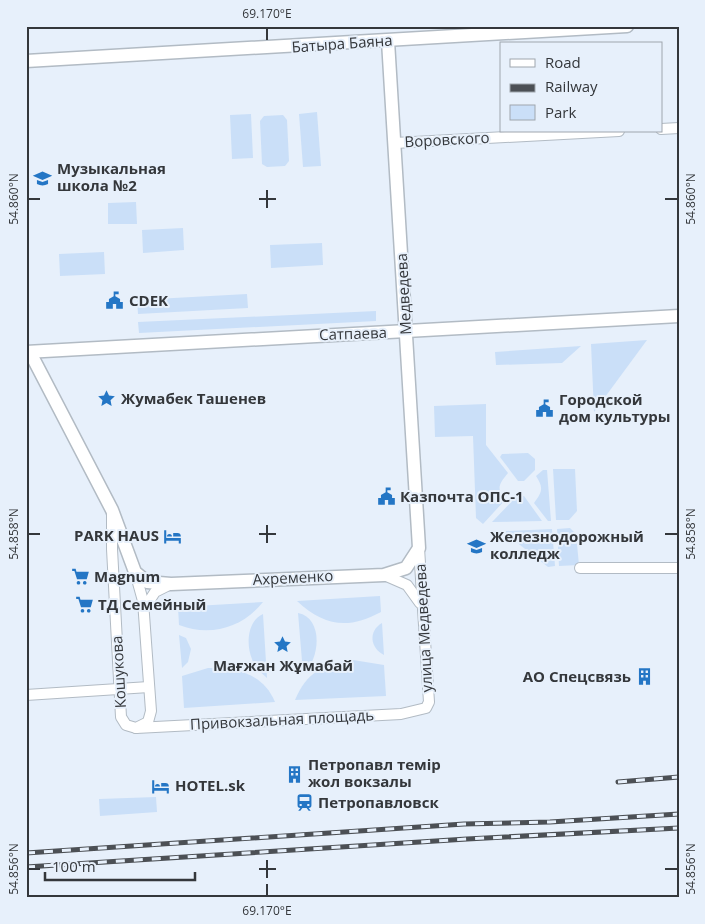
<svg xmlns="http://www.w3.org/2000/svg" width="705" height="924" font-family="'Open Sans',sans-serif">
<style>
.green{fill:#cadff8}
.lines{fill:none;stroke-linecap:round;stroke-linejoin:round}
.minor-casing{stroke:#b2bbc4;stroke-width:12}
.tertiary-casing{stroke:#b2bbc4;stroke-width:15}
.minor{stroke:#fff;stroke-width:10}
.tertiary{stroke:#fff;stroke-width:12}
.rail-casing{stroke:#4c5055;stroke-width:5}
.rail{stroke:#e7f0fb;stroke-width:3;stroke-dasharray:9;stroke-linecap:butt}
.ticks{fill:none;stroke:#34373b;stroke-width:2}
.labels{text-anchor:middle;stroke-width:4;stroke-linejoin:round;paint-order:stroke}
.street-label{font-size:15px;fill:#34373b;stroke:#e7f0fb}
.poi-label{font-size:15px;font-weight:bold;fill:#34373b;stroke:#e7f0fb;text-anchor:start}
.neatline{fill:none;stroke:#34373b;stroke-width:2}
.ticks-label{font-size:12px;text-anchor:middle;fill:#34373b}
</style>
<rect width="100%" height="100%" fill="#e7f0fb"/>
<g class="green">
<path d="M317,112L321,166L303,167L299,114Z"/>
<path d="M251,114L253,158L232,159L230,115Z"/>
<path d="M283,115L287,120L289,161L285,166L267,167L262,164L260,121L264,116Z"/>
<path d="M136,202L137,224H108V203Z"/>
<path d="M183,228L184,250L143,253L142,230Z"/>
<path d="M322,243L323,265L271,268L270,245Z"/>
<path d="M104,252L105,274L60,276L59,254Z"/>
<path d="M247,294L248,308L138,314L137,300Z"/>
<path d="M376,311V321L139,333L138,322Z"/>
<path d="M647,340L594,412L591,344Z"/>
<path d="M581,346L562,363L496,365L495,352Z"/>
<path d="M486,404V445L508,473C499,484 496,488 505,500L483,524L476,518L473,436L435,437L434,406Z"/>
<path d="M528,453L535,459V470L524,481H518L500,457L502,454Z"/>
<path d="M553,469H575L577,511L569,520H556Z"/>
<path d="M543,470H547L551,521H548L534,503C542,492 544,488 536,476Z"/>
<path d="M517,496H524L542,521L492,522Z"/>
<path d="M570,528L576,534L579,565L559,566L557,529Z"/>
<path d="M552,529L555,566L548,567L506,534V531Z"/>
<path d="M380,596L381,612C348,630 324,626 297,601Z"/>
<path d="M263,602C242,628 210,637 179,625L178,607Z"/>
<path d="M298,613C324,618 320,661 303,673Z"/>
<path d="M263,614L267,678C261,672 254,667 252,659C246,645 247,621 263,614Z"/>
<path d="M382,623L384,655C370,648 368,631 382,623Z"/>
<path d="M179,635L186,638L191,649L188,662L182,668Z"/>
<path d="M353,660L384,665L386,696L295,700C306,673 324,663 353,660Z"/>
<path d="M208,668C237,668 263,673 275,702L184,708L182,676Z"/>
<path d="M156,797L157,812L100,816L99,799Z"/>
</g>
<g class="lines">
<defs>
<g id="minor">
<path d="M661,129L679,128"/>
<path d="M395,143L619,131"/>
<path d="M112,514V549L121,717L126,725L136,728L148,722L151,711L143,601L135,572"/>
<path d="M580,568H679"/>
<path d="M384,575L407,585L420,603"/>
<path d="M144,609L155,592L171,584"/>
<path d="M26,695L149,687"/>
<path d="M136,728L401,714L426,708L429,702L419,548"/>
</g>
<g id="tertiary">
<path d="M26,61L627,26"/>
<path d="M26,352L679,316"/>
<path d="M26,353L34,360L112,510L135,572L147,582L171,584L384,575L406,568L419,548L388,41"/>
</g>
</defs>
<use href="#minor" class="minor-casing"/>
<use href="#tertiary" class="tertiary-casing"/>
<use href="#minor" class="minor"/>
<use href="#tertiary" class="tertiary"/>
<defs>
<g id="rail">
<path d="M618,782L679,777"/>
<path d="M26,853L464,824L550,822L679,814"/>
<path d="M26,867L467,839L679,828"/>
</g>
</defs>
<use href="#rail" class="rail-casing"/>
<use href="#rail" class="rail"/>
</g>
<path class="ticks" d="M267,28V40M267,190V208M28,199H40M259,199H276M665,199H678M267,525V543M28,534H40M259,534H276M665,534H678M267,860V878M28,869H40M259,869H276M665,869H678M267,884V896"/>
<defs>
<symbol id="school-bare" viewBox="-9 -9 18 18"><path d="M0-5L7-2L0 1L-7-2ZM-4 1L0 2.5L4 1V4Q0 6-4 4Z" fill="#2476c5" stroke="#e7f0fb" stroke-width="2.5" paint-order="stroke"/></symbol>
<symbol id="civic-bare" viewBox="-9 -9 18 18"><path d="M-.6-6.5H3V-4.5H.6V-3L4-1V1h2V6H-6V1h2V-1L-.6-3ZM-1.2 2.5V6h2.4V2.5Z" fill="#2476c5" stroke="#e7f0fb" stroke-width="2.5" paint-order="stroke"/></symbol>
<symbol id="sight-bare" viewBox="-9 -9 18 18"><path d="M0-6L1.8-2.2L6-1.7L2.9 1.2L3.7 5.4L0 3.3L-3.7 5.4L-2.9 1.2L-6-1.7L-1.8-2.2Z" fill="#2476c5" stroke="#e7f0fb" stroke-width="2.5" paint-order="stroke"/></symbol>
<symbol id="hotel-bare" viewBox="-9 -9 18 18"><path d="M-6-4.5h1.5V1H6V5H4.5V3h-9V5H-6ZM-4 0a1.8 1.8 0 1 1 3.6 0ZM.5 0V-2.5h3Q6-2.5 6 0Z" fill="#2476c5" stroke="#e7f0fb" stroke-width="2.5" paint-order="stroke"/></symbol>
<symbol id="university-bare" viewBox="-9 -9 18 18"><path d="M0-5L7-2L0 1L-7-2ZM-4 1L0 2.5L4 1V4Q0 6-4 4Z" fill="#2476c5" stroke="#e7f0fb" stroke-width="2.5" paint-order="stroke"/></symbol>
<symbol id="supermarket-bare" viewBox="-9 -9 18 18"><path d="M-6-5.5h2.5l.6 2H6L4.5 2H-2.5L-4.4-4H-6ZM-1.5 3.2a1.3 1.3 0 1 0 .1 0ZM3 3.2a1.3 1.3 0 1 0 .1 0Z" fill="#2476c5" stroke="#e7f0fb" stroke-width="2.5" paint-order="stroke"/></symbol>
<symbol id="building-bare" viewBox="-9 -9 18 18"><path d="M-4-6H4V6H1V3H-1V6H-4ZM-2.5-4.3h1.7v1.8h-1.7ZM.8-4.3h1.7v1.8H.8ZM-2.5-1h1.7V.8h-1.7ZM.8-1h1.7V.8H.8Z" fill="#2476c5" stroke="#e7f0fb" stroke-width="2.5" paint-order="stroke"/></symbol>
<symbol id="station-bare" viewBox="-9 -9 18 18"><path d="M-3-6H3Q5-6 5-4V2Q5 4 3 4L4.5 6H3L1.5 4h-3L-3 6H-4.5L-3 4Q-5 4-5 2V-4Q-5-6-3-6ZM-3.5-4v3h7v-3ZM-3.5 1v1.5H-2V1ZM2 1v1.5H3.5V1Z" fill="#2476c5" stroke="#e7f0fb" stroke-width="2.5" paint-order="stroke"/></symbol>
</defs>
<g fill-rule="evenodd">
<use href="#school-bare" x="30" y="166" width="25" height="25"/>
<use href="#civic-bare" x="102" y="288" width="25" height="25"/>
<use href="#sight-bare" x="94" y="386" width="25" height="25"/>
<use href="#civic-bare" x="532" y="396" width="25" height="25"/>
<use href="#civic-bare" x="374" y="484" width="25" height="25"/>
<use href="#hotel-bare" x="160" y="524" width="25" height="25"/>
<use href="#university-bare" x="464" y="534" width="25" height="25"/>
<use href="#supermarket-bare" x="68" y="564" width="25" height="25"/>
<use href="#supermarket-bare" x="72" y="592" width="25" height="25"/>
<use href="#sight-bare" x="270" y="632" width="25" height="25"/>
<use href="#building-bare" x="632" y="664" width="25" height="25"/>
<use href="#building-bare" x="282" y="762" width="25" height="25"/>
<use href="#hotel-bare" x="148" y="774" width="25" height="25"/>
<use href="#station-bare" x="292" y="790" width="25" height="25"/>
</g>
<g class="labels">
<g class="street-label">
<text transform="translate(342 44) rotate(-4)" y="5">Батыра Баяна</text>
<text transform="translate(447 140) rotate(-3)" y="5">Воровского</text>
<text transform="translate(404 294) rotate(-93)" y="5">Медведева</text>
<text transform="translate(353 334) rotate(-2)" y="5">Сатпаева</text>
<text transform="translate(293 578) rotate(-3)" y="5">Ахременко</text>
<text transform="translate(424 628) rotate(-93)" y="5">улица Медведева</text>
<text transform="translate(119 672) rotate(-93)" y="5">Кошукова</text>
<text transform="translate(282 720) rotate(-3)" y="5">Привокзальная площадь</text>
</g>
<g class="poi-label">
<text x="57" y="174">Музыкальная<tspan x="57" dy="17">школа №2</tspan></text>
<text x="129" y="306">CDEK</text>
<text x="121" y="404">Жумабек Ташенев</text>
<text x="559" y="405">Городской<tspan x="559" dy="17">дом культуры</tspan></text>
<text x="400" y="502">Казпочта ОПС-1</text>
<text x="159" y="541" text-anchor="end">PARK HAUS</text>
<text x="490" y="542">Железнодорожный<tspan x="490" dy="17">колледж</tspan></text>
<text x="94" y="582">Magnum</text>
<text x="98" y="610">ТД Семейный</text>
<text x="283" y="671" text-anchor="middle">Мағжан Жұмабай</text>
<text x="631" y="682" text-anchor="end">АО Спецсвязь</text>
<text x="308" y="770">Петропавл темір<tspan x="308" dy="17">жол вокзалы</tspan></text>
<text x="175" y="791">HOTEL.sk</text>
<text x="318" y="808">Петропавловск</text>
</g>
</g>
<rect width="705" height="924" fill="none" stroke="#e7f0fb" stroke-width="55"/>
<rect x="500" y="42" width="162" height="90" fill="#e7f0fb" stroke="#9fa6ae"/>
<rect x="510" y="59" width="25" height="8" fill="#ffffff" stroke="#9fa6ae"/>
<text x="545" y="68" font-size="15" fill="#34373b">Road</text>
<rect x="510" y="84" width="25" height="8" fill="#4c5055" stroke="#9fa6ae"/>
<text x="545" y="92" font-size="15" fill="#34373b">Railway</text>
<rect x="510" y="105" width="25" height="15" fill="#cadff8" stroke="#9fa6ae"/>
<text x="545" y="118" font-size="15" fill="#34373b">Park</text>
<path d="M45 872v8h150v-8" fill="none" stroke="#34373b" stroke-width="2.5"/>
<text x="52" y="872" font-size="15" fill="#34373b" stroke="#e7f0fb" stroke-width="4" paint-order="stroke">100 m</text>
<rect x="28" y="28" width="650" height="868" class="neatline"/>
<g class="ticks-label">
<text x="267" y="18">69.170°E</text>
<text transform="translate(14 199) rotate(-90)" y="4">54.860°N</text>
<text transform="translate(691 199) rotate(-90)" y="4">54.860°N</text>
<text transform="translate(14 534) rotate(-90)" y="4">54.858°N</text>
<text transform="translate(691 534) rotate(-90)" y="4">54.858°N</text>
<text transform="translate(14 869) rotate(-90)" y="4">54.856°N</text>
<text transform="translate(691 869) rotate(-90)" y="4">54.856°N</text>
<text x="267" y="915">69.170°E</text>
</g>
</svg>
